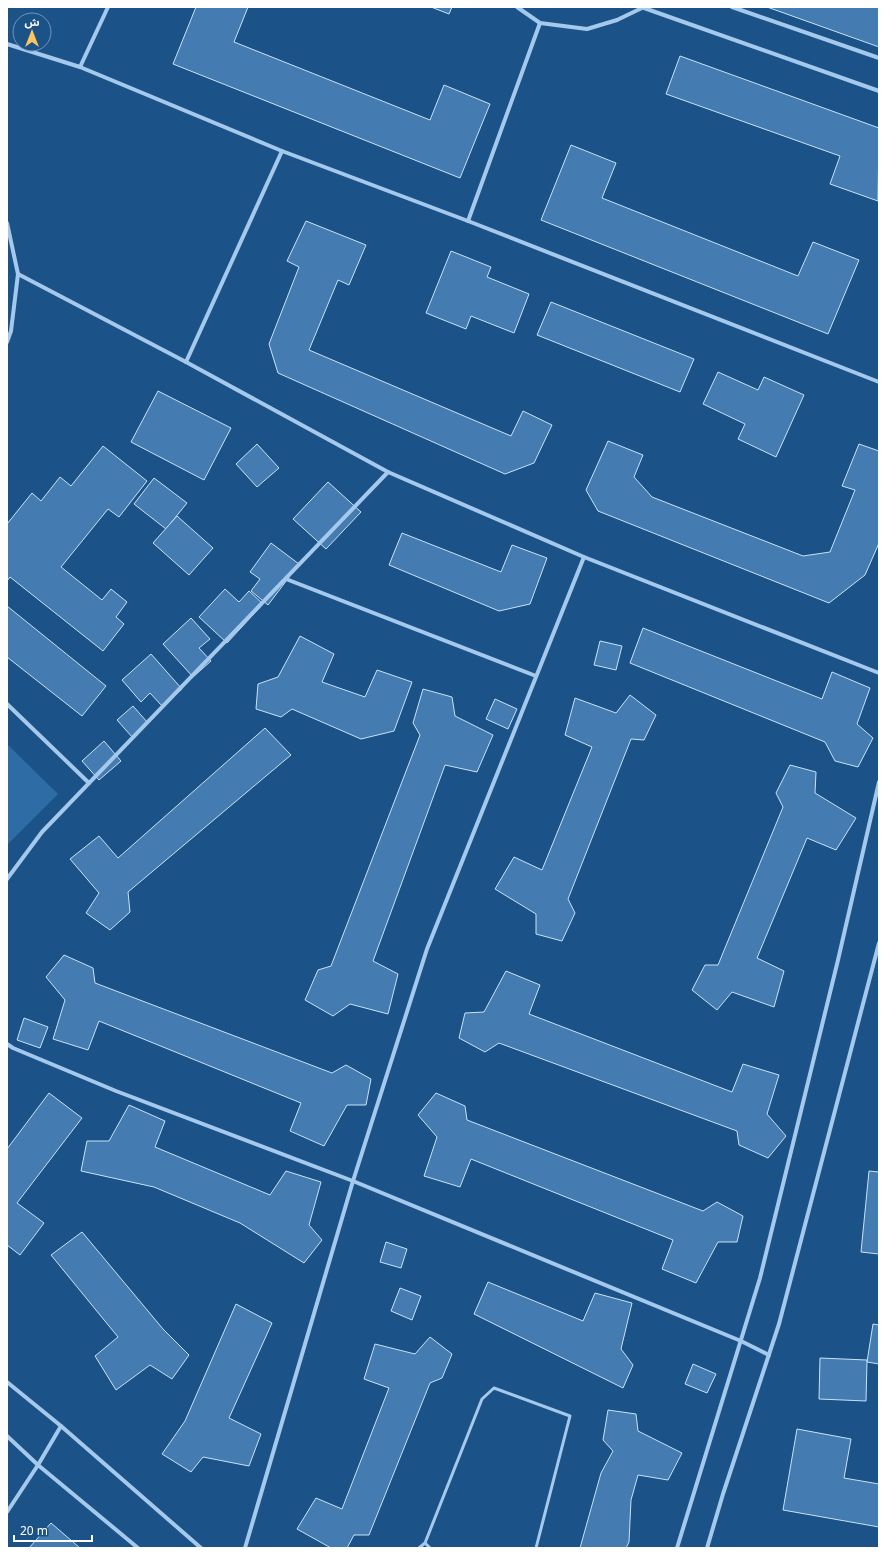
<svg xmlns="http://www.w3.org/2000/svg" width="886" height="1555" font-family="'Noto Sans','Noto Sans Arabic',sans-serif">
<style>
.green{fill:#2e6ca5}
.building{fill:#447cb1;stroke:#c9e2f9}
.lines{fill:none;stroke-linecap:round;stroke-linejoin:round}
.service{stroke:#a4c9ec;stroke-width:3}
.minor{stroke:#a4c9ec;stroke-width:4}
</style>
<rect width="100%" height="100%" fill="#1b5287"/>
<path class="green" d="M7,744L58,794L7,845Z"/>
<g class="building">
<path d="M196,7H248L234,42L430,120L444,85L490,104L460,178L173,64Z"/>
<path d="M431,7H452L449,14Z"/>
<path d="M767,7H879V47Z"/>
<path d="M680,56L879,128L878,201L830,184L840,156L666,94Z"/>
<path d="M571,145L616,163L602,198L798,276L813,242L859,260L828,334L541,220Z"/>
<path d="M306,221L366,245L349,285L338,280L309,350L511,436L523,411L552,425L534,463L505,474L278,373L269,344L299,267L287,261Z"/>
<path d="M451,251L491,267L487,277L529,294L514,333L471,316L466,329L426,313Z"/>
<path d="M551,302L694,359L680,392L537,335Z"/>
<path d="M718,372L758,390L764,377L804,395L776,457L738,439L745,424L703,404Z"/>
<path d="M158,391L231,428L204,480L131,442Z"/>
<path d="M608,441L643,455L634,477L652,497L803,556L830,552L855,490L842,486L859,444L879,451V543L865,575L829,603L598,511L586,490Z"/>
<path d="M257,444L279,468L257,487L236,464Z"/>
<path d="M103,446L147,481L119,517L108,509L61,567L102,600L111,589L127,602L116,617L124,624L103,651L10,577L7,581V524L32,493L41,501L60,477L71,486Z"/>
<path d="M154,478L187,503L166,529L134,504Z"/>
<path d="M328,482L361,512L326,549L293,519Z"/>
<path d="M177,516L213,548L189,575L153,543Z"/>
<path d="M402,533L501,572L512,545L547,558L530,604L499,611L389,565Z"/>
<path d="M271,543L299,564L268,605L251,591L260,579L250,572Z"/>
<path d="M225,589L239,602L249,591L263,604L227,643L199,617Z"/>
<path d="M7,606L106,686L82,716L7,657Z"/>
<path d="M191,618L210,639L199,648L211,661L193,677L163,644Z"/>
<path d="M643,628L822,699L832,672L870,688L857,724L873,738L858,767L835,761L825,742L630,663Z"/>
<path d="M300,636L334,654L322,682L365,697L377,670L412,682L394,731L361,739L292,709L281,717L256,709L258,684L278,677Z"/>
<path d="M600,641L622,646L616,670L594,665Z"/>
<path d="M151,654L182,689L162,706L150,693L141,702L122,680Z"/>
<path d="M423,689L452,697L455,716L493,735L477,772L445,765L373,961L398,974L388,1014L350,1004L333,1016L305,1000L318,970L331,966L420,735L413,723Z"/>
<path d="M630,695L656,715L644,740L631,739L568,899L575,913L562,941L536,934V914L495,889L514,857L542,870L592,747L565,735L575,698L616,713Z"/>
<path d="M495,699L517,709L508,729L486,719Z"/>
<path d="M133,706L148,723L133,738L117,720Z"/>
<path d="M265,728L291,755L128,892L130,912L110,930L86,913L99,893L70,859L99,836L118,858Z"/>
<path d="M104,741L121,761L99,780L82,761Z"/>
<path d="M790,765L816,772L815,793L856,818L836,850L807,838L757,958L784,971L774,1007L732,992L717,1010L692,990L705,965H718L783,807L776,793Z"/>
<path d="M64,955L93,968L95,983L332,1073L346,1065L371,1079L366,1105H347L324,1146L290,1131L301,1103L99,1021L88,1050L53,1039L65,1000L46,977Z"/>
<path d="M506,971L540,985L529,1014L732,1092L743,1064L779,1075L767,1114L786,1136L768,1158L739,1145L737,1131L499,1043L485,1052L459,1038L465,1013L484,1012Z"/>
<path d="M24,1018L48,1027L40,1048L17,1040Z"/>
<path d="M49,1093L82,1118L17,1203L44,1223L20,1255L7,1245V1149Z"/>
<path d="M436,1093L465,1106L467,1120L703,1211L717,1202L743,1216L737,1242H718L696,1283L662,1269L673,1240L471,1159L460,1187L424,1176L437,1137L418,1115Z"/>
<path d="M129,1105L165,1121L155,1147L270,1195L286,1171L321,1182L309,1225L322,1240L304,1263L240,1223L154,1187L81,1171L87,1141H109Z"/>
<path d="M869,1171L879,1172V1254L861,1252Z"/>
<path d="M82,1232L163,1329L189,1355L172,1379L150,1365L116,1390L95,1356L118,1337L51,1255Z"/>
<path d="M386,1242L407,1249L401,1268L380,1262Z"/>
<path d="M488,1282L583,1321L595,1293L632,1303L621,1349L633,1365L623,1388L474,1314Z"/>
<path d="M400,1288L421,1296L412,1320L391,1311Z"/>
<path d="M236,1304L272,1323L229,1418L261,1434L249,1466L203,1457L191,1472L162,1454L185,1421Z"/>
<path d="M873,1324L879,1325V1364L867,1362Z"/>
<path d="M430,1337L452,1354L442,1378L430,1383L369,1535H354L347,1548H331L297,1529L316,1498L342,1509L389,1388L364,1379L375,1344L415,1354Z"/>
<path d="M820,1358L867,1360L866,1401L819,1399Z"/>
<path d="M693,1364L716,1374L707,1393L685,1384Z"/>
<path d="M608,1410L636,1414L638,1431L682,1453L668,1480L638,1475L631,1500L629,1542L626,1548H580L601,1473L613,1451L603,1440Z"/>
<path d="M797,1429L851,1439L844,1478L879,1484V1527L783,1510Z"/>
<path d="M51,1523L80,1548H29Z"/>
</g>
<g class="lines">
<g class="service">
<path d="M425,1543L430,1548"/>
<path d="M419,1548L425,1543L482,1399L494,1388L570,1416L536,1548"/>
</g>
<g class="minor">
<path d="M517,7L540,23L587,29L617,20L644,7"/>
<path d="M732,7L879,58"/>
<path d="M644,8L879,91"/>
<path d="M7,44L80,67L282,151L468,221L879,382"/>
<path d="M80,67L108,7"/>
<path d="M468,221L540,23"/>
<path d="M7,223L18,274L11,331L7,342"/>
<path d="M18,274L186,362L388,472L584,557L879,673"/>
<path d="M186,362L282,151"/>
<path d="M286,579L536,676"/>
<path d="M7,704L89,783"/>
<path d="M7,879L42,832L388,472"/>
<path d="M7,1044L13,1048L116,1091L353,1181L741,1341L769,1355"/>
<path d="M7,1382L61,1426L201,1548"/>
<path d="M7,1436L38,1465L138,1548"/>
<path d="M7,1512L38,1465L61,1426"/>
<path d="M245,1548L353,1181L427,949L584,557"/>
<path d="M677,1548L760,1278L838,960L879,782"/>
<path d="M707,1548L723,1494L779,1324L879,943"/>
</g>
</g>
<rect width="886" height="1555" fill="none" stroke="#ffffff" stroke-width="16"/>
<g transform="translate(32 32)"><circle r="19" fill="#1b5287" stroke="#7697b7"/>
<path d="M0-3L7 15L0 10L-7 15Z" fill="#fdc560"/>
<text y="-6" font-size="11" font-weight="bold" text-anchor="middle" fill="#ffffff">ش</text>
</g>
<path d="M14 1535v6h78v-6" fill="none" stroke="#ffffff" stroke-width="2"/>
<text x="20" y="1535" font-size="12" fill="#ffffff" stroke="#1b5287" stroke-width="3" paint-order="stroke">20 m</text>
</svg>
